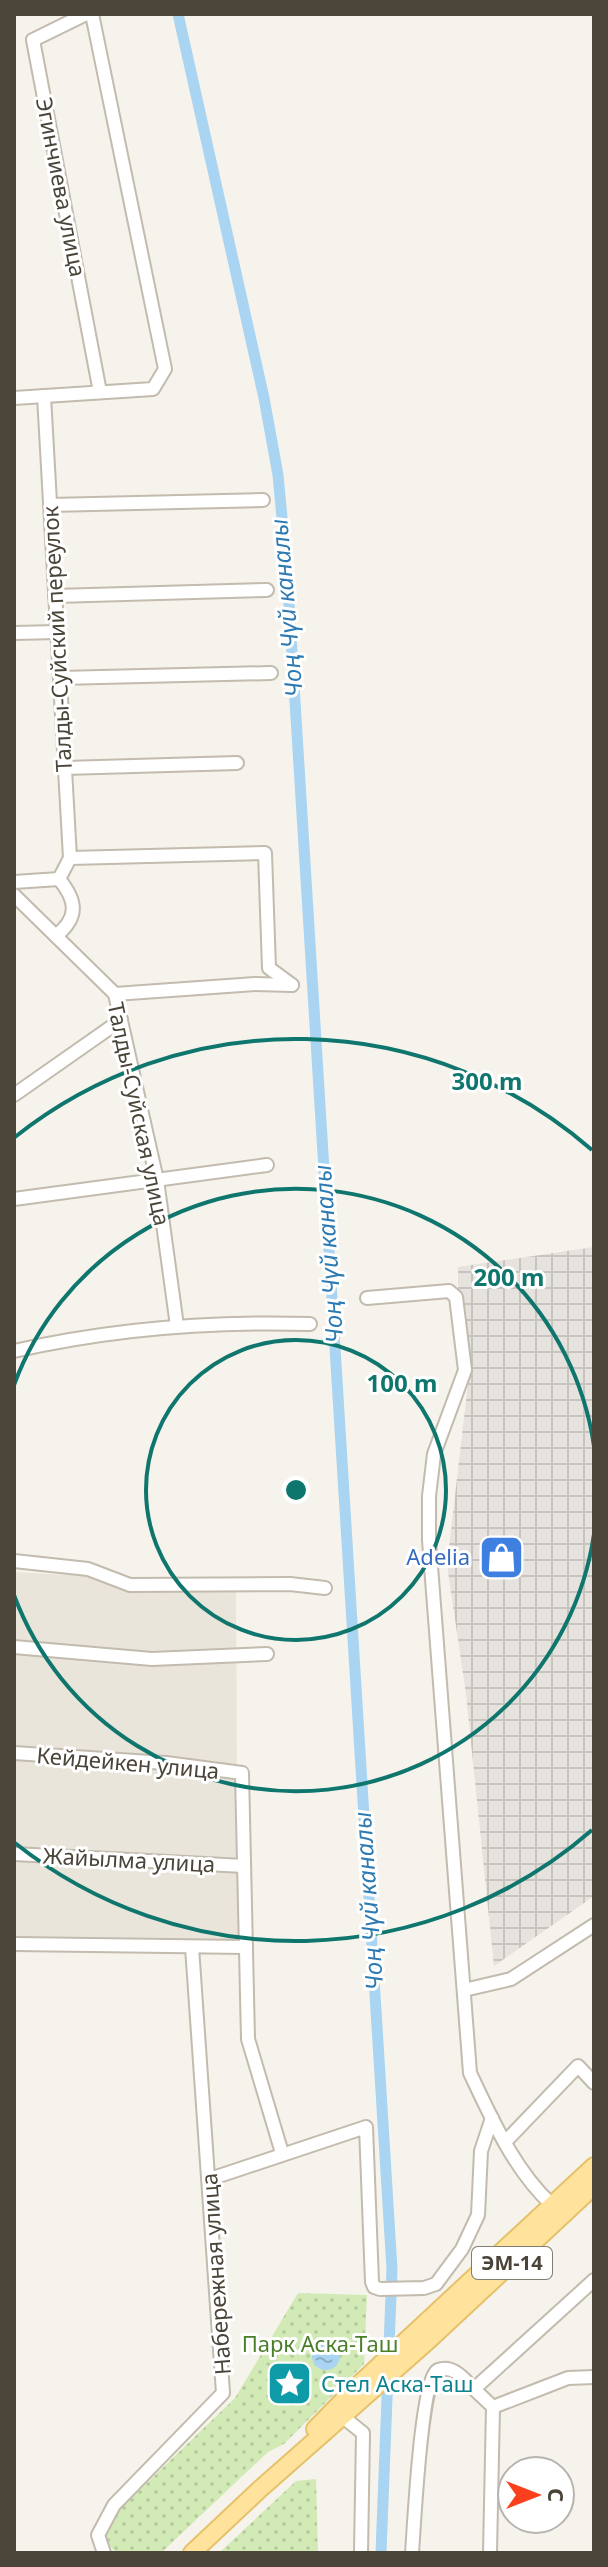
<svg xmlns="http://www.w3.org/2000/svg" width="608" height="2567" font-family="'Noto Sans',sans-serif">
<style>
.residential{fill:#eae5da}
.industrial{fill:url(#industrial-grid)}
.park{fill:url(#park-dots)}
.water{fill:url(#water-ripples)}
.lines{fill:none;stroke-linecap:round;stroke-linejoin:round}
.canal{stroke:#a9d4f2;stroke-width:11}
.minor-casing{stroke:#c2bbae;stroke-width:16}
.major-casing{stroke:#e6c16a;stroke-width:20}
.minor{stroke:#fff;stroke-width:12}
.major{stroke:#ffe39c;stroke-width:16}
.ring{fill:none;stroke:#0f766e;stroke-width:4}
.labels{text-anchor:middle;stroke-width:6;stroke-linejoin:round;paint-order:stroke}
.shield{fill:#fff;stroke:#817c74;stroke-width:2}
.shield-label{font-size:20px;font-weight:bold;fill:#4b4439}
.street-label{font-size:22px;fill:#4b4439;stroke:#fff}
.shop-label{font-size:22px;fill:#366cbe;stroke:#fff;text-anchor:end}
.park-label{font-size:22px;fill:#4a7f2a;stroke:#fff}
.culture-label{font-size:22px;fill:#0d838f;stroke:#fff;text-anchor:start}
.water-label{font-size:24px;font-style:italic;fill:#2e7ab2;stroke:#fff}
.centre{fill:#0f766e;stroke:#fff;stroke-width:4}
.ring-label{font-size:24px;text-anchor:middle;font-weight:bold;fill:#0f766e;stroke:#fff;stroke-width:6;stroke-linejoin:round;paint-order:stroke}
</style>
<defs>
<pattern id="industrial-grid" width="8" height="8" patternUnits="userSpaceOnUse" patternTransform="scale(2)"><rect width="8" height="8" fill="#e6e2dd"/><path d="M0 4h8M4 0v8" fill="none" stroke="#c7c3be"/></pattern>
<pattern id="park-dots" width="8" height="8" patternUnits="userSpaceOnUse" patternTransform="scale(2)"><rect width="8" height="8" fill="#d2eab5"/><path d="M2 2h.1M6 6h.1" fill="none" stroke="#b6ca9c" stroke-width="1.8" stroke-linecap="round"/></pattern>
<pattern id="water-ripples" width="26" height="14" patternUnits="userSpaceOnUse" patternTransform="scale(2)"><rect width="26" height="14" fill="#a9d4f2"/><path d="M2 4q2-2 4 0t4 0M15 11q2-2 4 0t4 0" fill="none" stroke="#8caec5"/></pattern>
</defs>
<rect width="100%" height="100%" fill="#f6f3ec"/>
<path class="residential" d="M14,1572L83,1576L128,1589H236L237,1776L242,1942L14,1937Z"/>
<path class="industrial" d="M594,1247V1896L494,1966L466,1694L447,1565L467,1392L466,1358L458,1299V1267Z"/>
<g class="park">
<path d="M298,2293L367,2295L364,2364L284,2444L268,2452L161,2553H116L97,2531L235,2398Z"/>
<path d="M316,2479L318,2553H219L296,2481Z"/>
</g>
<circle class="water" cx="326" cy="2356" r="14"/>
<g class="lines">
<path class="canal" d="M178,14L264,398L278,475L287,572L392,2269L381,2553"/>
<defs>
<g id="minor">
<path d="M86,14L33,40L100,392"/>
<path d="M44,396L70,858L59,879"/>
<path d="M14,398L153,389L165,369L92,14"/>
<path d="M50,505L263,500"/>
<path d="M55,596L267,590"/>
<path d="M14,633L57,632"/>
<path d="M60,678L271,673"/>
<path d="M65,768L237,763"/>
<path d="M70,858L265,853L269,968L292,985"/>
<path d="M14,882L59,879"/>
<path d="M14,895L115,994L157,1180L177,1326"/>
<path d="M56,936C79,917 77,901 59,879"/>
<path d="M115,994L255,984L292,985"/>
<path d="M14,1095L121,1020"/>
<path d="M14,1199L267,1165"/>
<path d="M367,1298L449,1291L456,1297L465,1370L434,1454L429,1496V1540L470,2073C492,2119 514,2170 552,2205"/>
<path d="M14,1351C111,1329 210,1321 310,1324"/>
<path d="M14,1561L88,1569L130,1585L290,1584L325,1588"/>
<path d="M14,1647L152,1659L267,1654"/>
<path d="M14,1753L166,1763L242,1773L248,2039L282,2153"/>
<path d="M14,1854L244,1866"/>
<path d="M14,1944L246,1947"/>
<path d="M464,1990L511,1979L594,1925"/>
<path d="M505,2142L578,2066L594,2083"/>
<path d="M210,2179L366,2127L372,2282L374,2287L380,2289L424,2288L436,2284L462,2249L478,2215L481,2151L492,2118"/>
<path d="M493,2407L474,2389L594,2280"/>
<path d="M493,2407L568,2378L594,2377"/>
<path d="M343,2417L363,2433L361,2553"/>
<path d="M104,2553L98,2535L114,2505L223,2393L192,1947"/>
<path d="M412,2553C414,2528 421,2377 438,2370C453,2364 465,2380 474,2389"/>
<path d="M490,2553L493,2407"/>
</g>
<g id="major">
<path d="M315,2429L356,2387L594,2166"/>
<path d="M192,2553L260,2489L429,2340L594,2186"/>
</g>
</defs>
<use href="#minor" class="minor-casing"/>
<use href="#major" class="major-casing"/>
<use href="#minor" class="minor"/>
<use href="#major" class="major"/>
</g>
<g class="ring">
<circle cx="296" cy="1490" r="150"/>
<path d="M594 1534A301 301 0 0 1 14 1595M14 1385A301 301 0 0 1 594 1446"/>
<path d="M592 1830A451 451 0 0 1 15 1843M15 1137A451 451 0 0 1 592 1150"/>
</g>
<defs>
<symbol id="shop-square" viewBox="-11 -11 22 22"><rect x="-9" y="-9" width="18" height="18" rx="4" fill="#3f7fe0" stroke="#fff"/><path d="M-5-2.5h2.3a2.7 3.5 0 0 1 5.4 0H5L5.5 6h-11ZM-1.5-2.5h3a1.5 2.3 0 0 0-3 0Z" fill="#fff"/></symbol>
<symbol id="sight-square" viewBox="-11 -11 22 22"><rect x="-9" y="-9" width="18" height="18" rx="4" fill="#0f9aa8" stroke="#fff"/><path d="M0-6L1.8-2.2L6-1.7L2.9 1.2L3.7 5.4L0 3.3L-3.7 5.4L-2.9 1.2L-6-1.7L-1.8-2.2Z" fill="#fff"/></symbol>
</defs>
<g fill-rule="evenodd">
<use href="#shop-square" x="476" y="1532" width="51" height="51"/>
<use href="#sight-square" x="264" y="2358" width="51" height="51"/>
</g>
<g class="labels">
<rect class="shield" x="472" y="2247" width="80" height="32" rx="6"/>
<g class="shield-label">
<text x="512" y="2270">ЭМ-14</text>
</g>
<g class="street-label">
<text transform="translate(61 187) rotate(79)" y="8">Эгинчиева улица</text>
<text transform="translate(57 639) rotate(-93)" y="8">Талды-Суйский переулок</text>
<text transform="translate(139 1114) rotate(78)" y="8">Талды-Суйская улица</text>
<text transform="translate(128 1763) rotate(5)" y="8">Кейдейкен улица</text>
<text transform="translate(129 1860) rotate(3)" y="8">Жайылма улица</text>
<text transform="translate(216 2274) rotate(-94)" y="8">Набережная улица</text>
</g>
<g class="shop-label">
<text x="470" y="1565">Adelia</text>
</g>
<g class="park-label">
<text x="320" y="2352">Парк Аска-Таш</text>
</g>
<g class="culture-label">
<text x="321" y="2392">Стел Аска-Таш</text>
</g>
<g class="water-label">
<text transform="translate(287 608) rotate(-95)" y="8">Чоң Чүй каналы</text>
<text transform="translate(329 1254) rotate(-94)" y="8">Чоң Чүй каналы</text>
<text transform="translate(369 1901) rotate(-94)" y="8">Чоң Чүй каналы</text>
</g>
</g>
<circle cx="296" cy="1490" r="12" class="centre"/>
<g class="ring-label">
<text x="487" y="1090">300 m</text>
<text x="509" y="1286">200 m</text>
<text x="402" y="1392">100 m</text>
</g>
<rect width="608" height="2567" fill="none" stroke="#4b4439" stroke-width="32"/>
<g transform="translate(536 2495) rotate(90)"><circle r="38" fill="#ffffff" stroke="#b7b4b0" stroke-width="2"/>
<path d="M0-6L14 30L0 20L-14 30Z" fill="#fc3f1d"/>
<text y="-12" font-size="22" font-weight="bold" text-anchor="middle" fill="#4b4439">С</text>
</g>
</svg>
